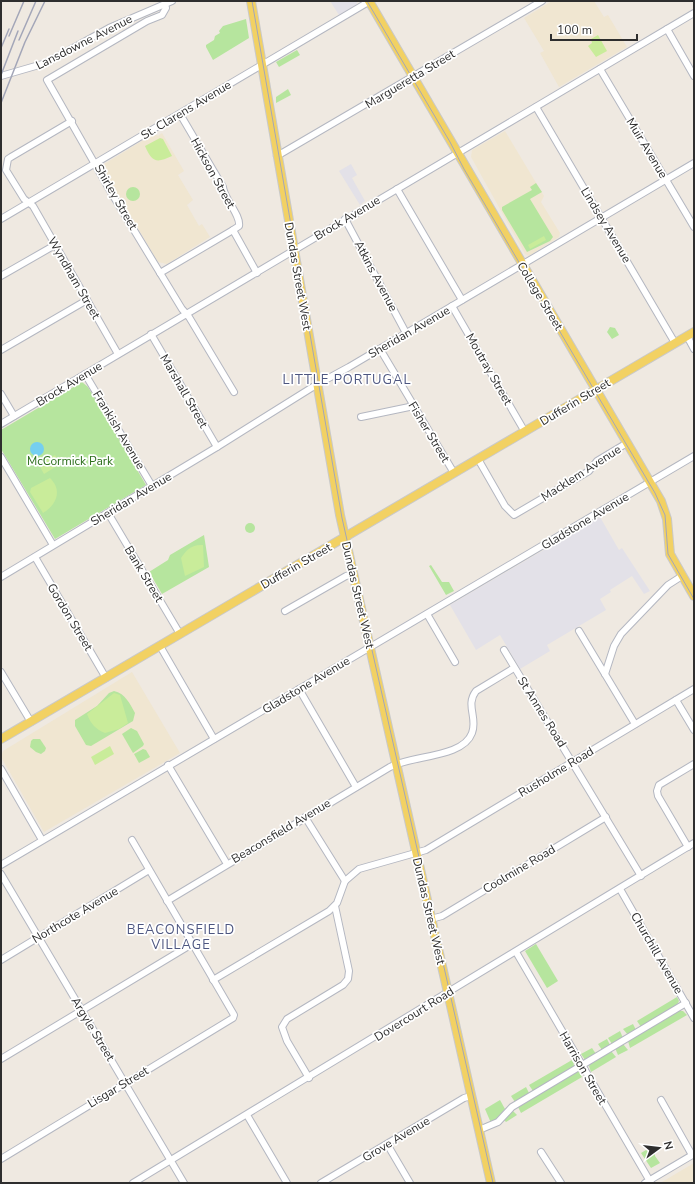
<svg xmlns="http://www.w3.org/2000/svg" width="695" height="1184" font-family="'Nunito Sans',sans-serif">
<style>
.industrial{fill:#e3e1e8}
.education{fill:#f0e6d1}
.green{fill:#b6e59e}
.pitch{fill:#c9ec9a}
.water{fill:#75cff0}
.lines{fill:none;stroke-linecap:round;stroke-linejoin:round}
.minor-casing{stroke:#b4b7c1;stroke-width:8}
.major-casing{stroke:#c9c9c9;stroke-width:10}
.minor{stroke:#fff;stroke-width:6}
.major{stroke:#f2d163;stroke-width:8}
.tram{stroke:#a3a6b8;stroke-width:1}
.rail{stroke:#a3a6b8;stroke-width:1.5}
.labels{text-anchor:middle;stroke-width:3.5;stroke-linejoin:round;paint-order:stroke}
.street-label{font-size:12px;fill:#2e2e2e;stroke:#fff}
.park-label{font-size:12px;fill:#2c6e1b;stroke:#fff}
.neighbourhood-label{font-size:13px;letter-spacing:1px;fill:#4d5680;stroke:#fff}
</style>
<rect width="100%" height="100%" fill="#efe9e1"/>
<g class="industrial">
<path d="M330,1H358L356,5L339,15Z"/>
<path d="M351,164L357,175L352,178L365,201L360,205L339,171Z"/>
<path d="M600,517L619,550L622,548L650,591L644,594L632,576L610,590L611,592L600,599L606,610L547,645L550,651L520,669L500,635L476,650L450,605Z"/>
</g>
<g class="education">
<path d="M552,1H594L604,17L608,15L627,47L559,87L540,53L544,51L524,18Z"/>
<path d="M505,131L544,196L541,202L560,233L559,237L529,256L525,254L471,157L472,150Z"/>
<path d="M155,133L158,136L162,133L184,171L178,175L193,200L187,205L199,226L202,224L210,237L167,264L158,262L101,166Z"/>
<path d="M132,672L180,753L44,832L1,757L3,751Z"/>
<path d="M694,1163V1183H660L662,1182Z"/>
</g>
<g class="green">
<path d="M246,19L249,38L213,60L206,47V45L214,40L215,36L220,33L219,31L223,26Z"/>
<path d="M297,50L300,55L279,67L276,62Z"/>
<path d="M288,89L291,95L276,103V97Z"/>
<path d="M536,183L542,192L530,199L553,237L550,241L527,252L502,210V207L532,190L530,187Z"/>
<circle cx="133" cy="194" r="7"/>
<path d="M610,327L615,328L619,335L612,339L607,332Z"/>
<path d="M82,382L88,387L146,485L55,539L1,449V430Z"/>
<circle cx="250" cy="528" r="5"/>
<path d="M204,535L209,567L162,594L149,572L168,560L170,555Z"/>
<path d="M431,565L442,582H449L454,591L446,595L429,566Z"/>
<path d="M114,691C125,693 130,704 135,713L133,721L91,746L86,745L75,726V720L97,706L109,693Z"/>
<path d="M131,728L137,731L144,744L143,746L133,753L122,734Z"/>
<path d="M33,739H40L46,748L45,751L41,754L36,752L30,747L31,741Z"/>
<path d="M143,749L146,750L150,757L139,763L134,754Z"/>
<path d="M536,944L558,981L547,988L525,951Z"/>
<path d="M677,997L679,1001L677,1005L641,1027L637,1021Z"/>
<path d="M679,1011H683L687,1015L630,1048L628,1041Z"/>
<path d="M633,1024L636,1030L628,1035L623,1029Z"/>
<path d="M620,1031L623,1038L612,1044L608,1038Z"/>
<path d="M607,1039L610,1045L602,1050L598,1044Z"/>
<path d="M623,1044L628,1050L618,1055L615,1048Z"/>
<path d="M592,1048L596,1054L585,1060L581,1054Z"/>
<path d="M611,1051L616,1057L591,1072L589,1066L590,1064Z"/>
<path d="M572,1060H573L574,1066L533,1091L529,1085Z"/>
<path d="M576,1072H579L582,1077L521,1113L518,1107Z"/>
<path d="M526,1087L529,1093L515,1102L511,1096Z"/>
<path d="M500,1100L505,1109L497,1119L491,1123L485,1109Z"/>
<path d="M512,1110L517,1115L506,1122L504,1120Z"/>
<path d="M646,1150L655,1153V1156L660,1163L651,1168L641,1153Z"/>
</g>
<g class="pitch">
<path d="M598,35L607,51L596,57L588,46L592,43L591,39Z"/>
<path d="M160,138L163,139L172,156C157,163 152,163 145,146Z"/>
<path d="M544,236L546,240L530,249L528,245Z"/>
<path d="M55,455L60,464L44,474L39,465Z"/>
<path d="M50,478C63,491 56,505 43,513L30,492L31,488Z"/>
<path d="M203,545L204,567L185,576L181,558C186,550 192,544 203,545Z"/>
<path d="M114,693L120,695L128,723L119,729L105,733C95,729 91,724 87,714Z"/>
<path d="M110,746L114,754L95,765L91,757Z"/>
</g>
<circle class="water" cx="37" cy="449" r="7"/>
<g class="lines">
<defs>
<g id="minor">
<path d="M165,4L166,8L162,15L147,21L47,80L112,194L182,309L189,317L234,392"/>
<path d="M667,29L694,76"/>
<path d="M600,69L694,227"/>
<path d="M1,76L46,63L109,28L172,1"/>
<path d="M536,107L675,343"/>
<path d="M180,114L223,187C224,199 241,215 239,226L233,230L257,273"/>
<path d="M72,121L11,157L8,159L6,170L24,199L33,206L118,354"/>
<path d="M277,156L542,1"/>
<path d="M397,189L462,300"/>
<path d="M1,219L370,1"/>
<path d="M345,219L406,333"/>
<path d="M160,273L233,230"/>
<path d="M1,276L55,245"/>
<path d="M452,306L525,432"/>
<path d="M151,334L217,447"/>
<path d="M687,336L694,349"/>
<path d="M380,349L454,473"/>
<path d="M1,350L87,300"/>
<path d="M85,374L152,486"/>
<path d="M1,394L14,416"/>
<path d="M361,417L414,406"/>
<path d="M1,424L694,13"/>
<path d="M1,457L53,545"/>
<path d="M478,459L505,506L514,515L589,471L597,461L627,443"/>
<path d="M108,513L180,634"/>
<path d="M35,557L106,678"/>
<path d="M1,577L217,447L316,385L349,367L694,163"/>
<path d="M285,611L346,576L353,574"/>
<path d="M427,614L455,662"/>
<path d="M579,631L635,724"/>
<path d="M160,646L214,739"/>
<path d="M504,650L641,876"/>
<path d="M1,672L31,722"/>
<path d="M605,674L614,646L621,634L668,585L682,576"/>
<path d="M299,689L356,787"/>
<path d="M676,700L694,730"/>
<path d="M168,765L227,864"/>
<path d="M1,769L42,840"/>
<path d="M305,817L345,881"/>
<path d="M688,847L658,796L657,791L659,785L694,764"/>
<path d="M1,865L694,456"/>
<path d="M1,874L184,1183"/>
<path d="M620,889L694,1018"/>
<path d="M167,901L390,767C412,755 463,758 472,733C478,718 465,705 476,691L514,668"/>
<path d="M431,919L442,916L606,817"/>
<path d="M516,952L651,1183"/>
<path d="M1,960L149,870"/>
<path d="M213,980L329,911L337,903L345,881L359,869L426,850L694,689"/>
<path d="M1,1059L192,944"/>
<path d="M309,1078L287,1041L282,1027L287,1019L343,985L348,979L349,971L335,906"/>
<path d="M661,1100L692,1155"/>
<path d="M247,1115L287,1183"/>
<path d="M479,1130L498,1122L512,1107L686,1003"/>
<path d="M387,1144L410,1183"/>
<path d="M541,1152L561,1183"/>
<path d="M1,1159L233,1018L234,1015L132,840"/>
<path d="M133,1183L694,843"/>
<path d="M321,1183L464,1098L471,1096"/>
<path d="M645,1183L694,1154"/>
</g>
<g id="major">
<path d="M251,1L340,515L491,1183"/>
<path d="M369,1L661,501L667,519L670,554L694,596"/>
<path d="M1,739L694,332"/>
</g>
</defs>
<use href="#minor" class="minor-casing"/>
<use href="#major" class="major-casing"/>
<use href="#minor" class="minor"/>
<use href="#major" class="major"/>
<g class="tram">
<path d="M252,1L342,518L493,1183"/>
<path d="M367,1L450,142L464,169L655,493L665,515L668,554L694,599"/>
</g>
<g class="rail">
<path d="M9,36L24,1"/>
<path d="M19,40L36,1"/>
<path d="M1,48L9,29"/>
<path d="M1,75L18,31"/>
<path d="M1,103L25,42L45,1"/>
</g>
</g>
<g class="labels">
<g class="street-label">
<text transform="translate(84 42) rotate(-27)" y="4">Lansdowne Avenue</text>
<text transform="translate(410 79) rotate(-31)" y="4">Margueretta Street</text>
<text transform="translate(186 110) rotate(-31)" y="4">St. Clarens Avenue</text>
<text transform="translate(647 148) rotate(59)" y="4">Muir Avenue</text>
<text transform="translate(213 173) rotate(61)" y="4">Hickson Street</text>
<text transform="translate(116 197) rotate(60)" y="4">Shirley Street</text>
<text transform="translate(347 218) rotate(-31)" y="4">Brock Avenue</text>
<text transform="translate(606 225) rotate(59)" y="4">Lindsey Avenue</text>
<text transform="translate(298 276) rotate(80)" y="4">Dundas Street West</text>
<text transform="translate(376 276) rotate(62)" y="4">Atkins Avenue</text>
<text transform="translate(74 278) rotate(60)" y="4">Wyndham Street</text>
<text transform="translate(540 296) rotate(59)" y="4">College Street</text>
<text transform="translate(409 332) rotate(-30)" y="4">Sheridan Avenue</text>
<text transform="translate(489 369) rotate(60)" y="4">Moutray Street</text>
<text transform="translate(69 384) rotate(-31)" y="4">Brock Avenue</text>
<text transform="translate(184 391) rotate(60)" y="4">Marshall Street</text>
<text transform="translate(575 402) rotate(-31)" y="4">Dufferin Street</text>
<text transform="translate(119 430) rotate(59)" y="4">Frankish Avenue</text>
<text transform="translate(429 432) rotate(59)" y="4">Fisher Street</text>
<text transform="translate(581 473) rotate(-33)" y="4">Macklem Avenue</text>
<text transform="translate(131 499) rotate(-31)" y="4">Sheridan Avenue</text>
<text transform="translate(585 521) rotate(-31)" y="4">Gladstone Avenue</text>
<text transform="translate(296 566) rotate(-30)" y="4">Dufferin Street</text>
<text transform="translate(144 574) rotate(59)" y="4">Bank Street</text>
<text transform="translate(358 595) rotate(77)" y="4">Dundas Street West</text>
<text transform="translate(70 617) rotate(59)" y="4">Gordon Street</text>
<text transform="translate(306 685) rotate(-31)" y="4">Gladstone Avenue</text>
<text transform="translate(542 712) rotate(58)" y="4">St Annes Road</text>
<text transform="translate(556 772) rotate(-31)" y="4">Rusholme Road</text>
<text transform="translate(281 831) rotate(-31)" y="4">Beaconsfield Avenue</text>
<text transform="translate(519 869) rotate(-31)" y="4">Coolmine Road</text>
<text transform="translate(429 911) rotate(77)" y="4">Dundas Street West</text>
<text transform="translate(75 915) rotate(-31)" y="4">Northcote Avenue</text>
<text transform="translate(657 953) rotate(60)" y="4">Churchill Avenue</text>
<text transform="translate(414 1014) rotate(-32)" y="4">Dovercourt Road</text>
<text transform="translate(93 1029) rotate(59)" y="4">Argyle Street</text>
<text transform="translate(583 1068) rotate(60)" y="4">Harrison Street</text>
<text transform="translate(118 1087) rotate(-31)" y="4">Lisgar Street</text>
<text transform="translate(396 1139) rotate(-31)" y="4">Grove Avenue</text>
</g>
<g class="park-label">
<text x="70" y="465">McCormick Park</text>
</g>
<g class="neighbourhood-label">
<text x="347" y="384">LITTLE PORTUGAL</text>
<text x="181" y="934">BEACONSFIELD<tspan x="181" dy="15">VILLAGE</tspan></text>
</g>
</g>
<rect width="695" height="1184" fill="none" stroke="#2e2e2e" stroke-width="4"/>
<g transform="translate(659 1148) rotate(75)" stroke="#ffffff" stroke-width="3" paint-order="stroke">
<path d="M0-3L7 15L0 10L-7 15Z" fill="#2e2e2e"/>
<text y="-6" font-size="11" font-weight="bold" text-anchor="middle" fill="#2e2e2e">N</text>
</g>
<path d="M551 34v6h86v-6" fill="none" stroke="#2e2e2e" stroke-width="2"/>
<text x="557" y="34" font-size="12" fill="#2e2e2e" stroke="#ffffff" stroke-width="3" paint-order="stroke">100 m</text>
</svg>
